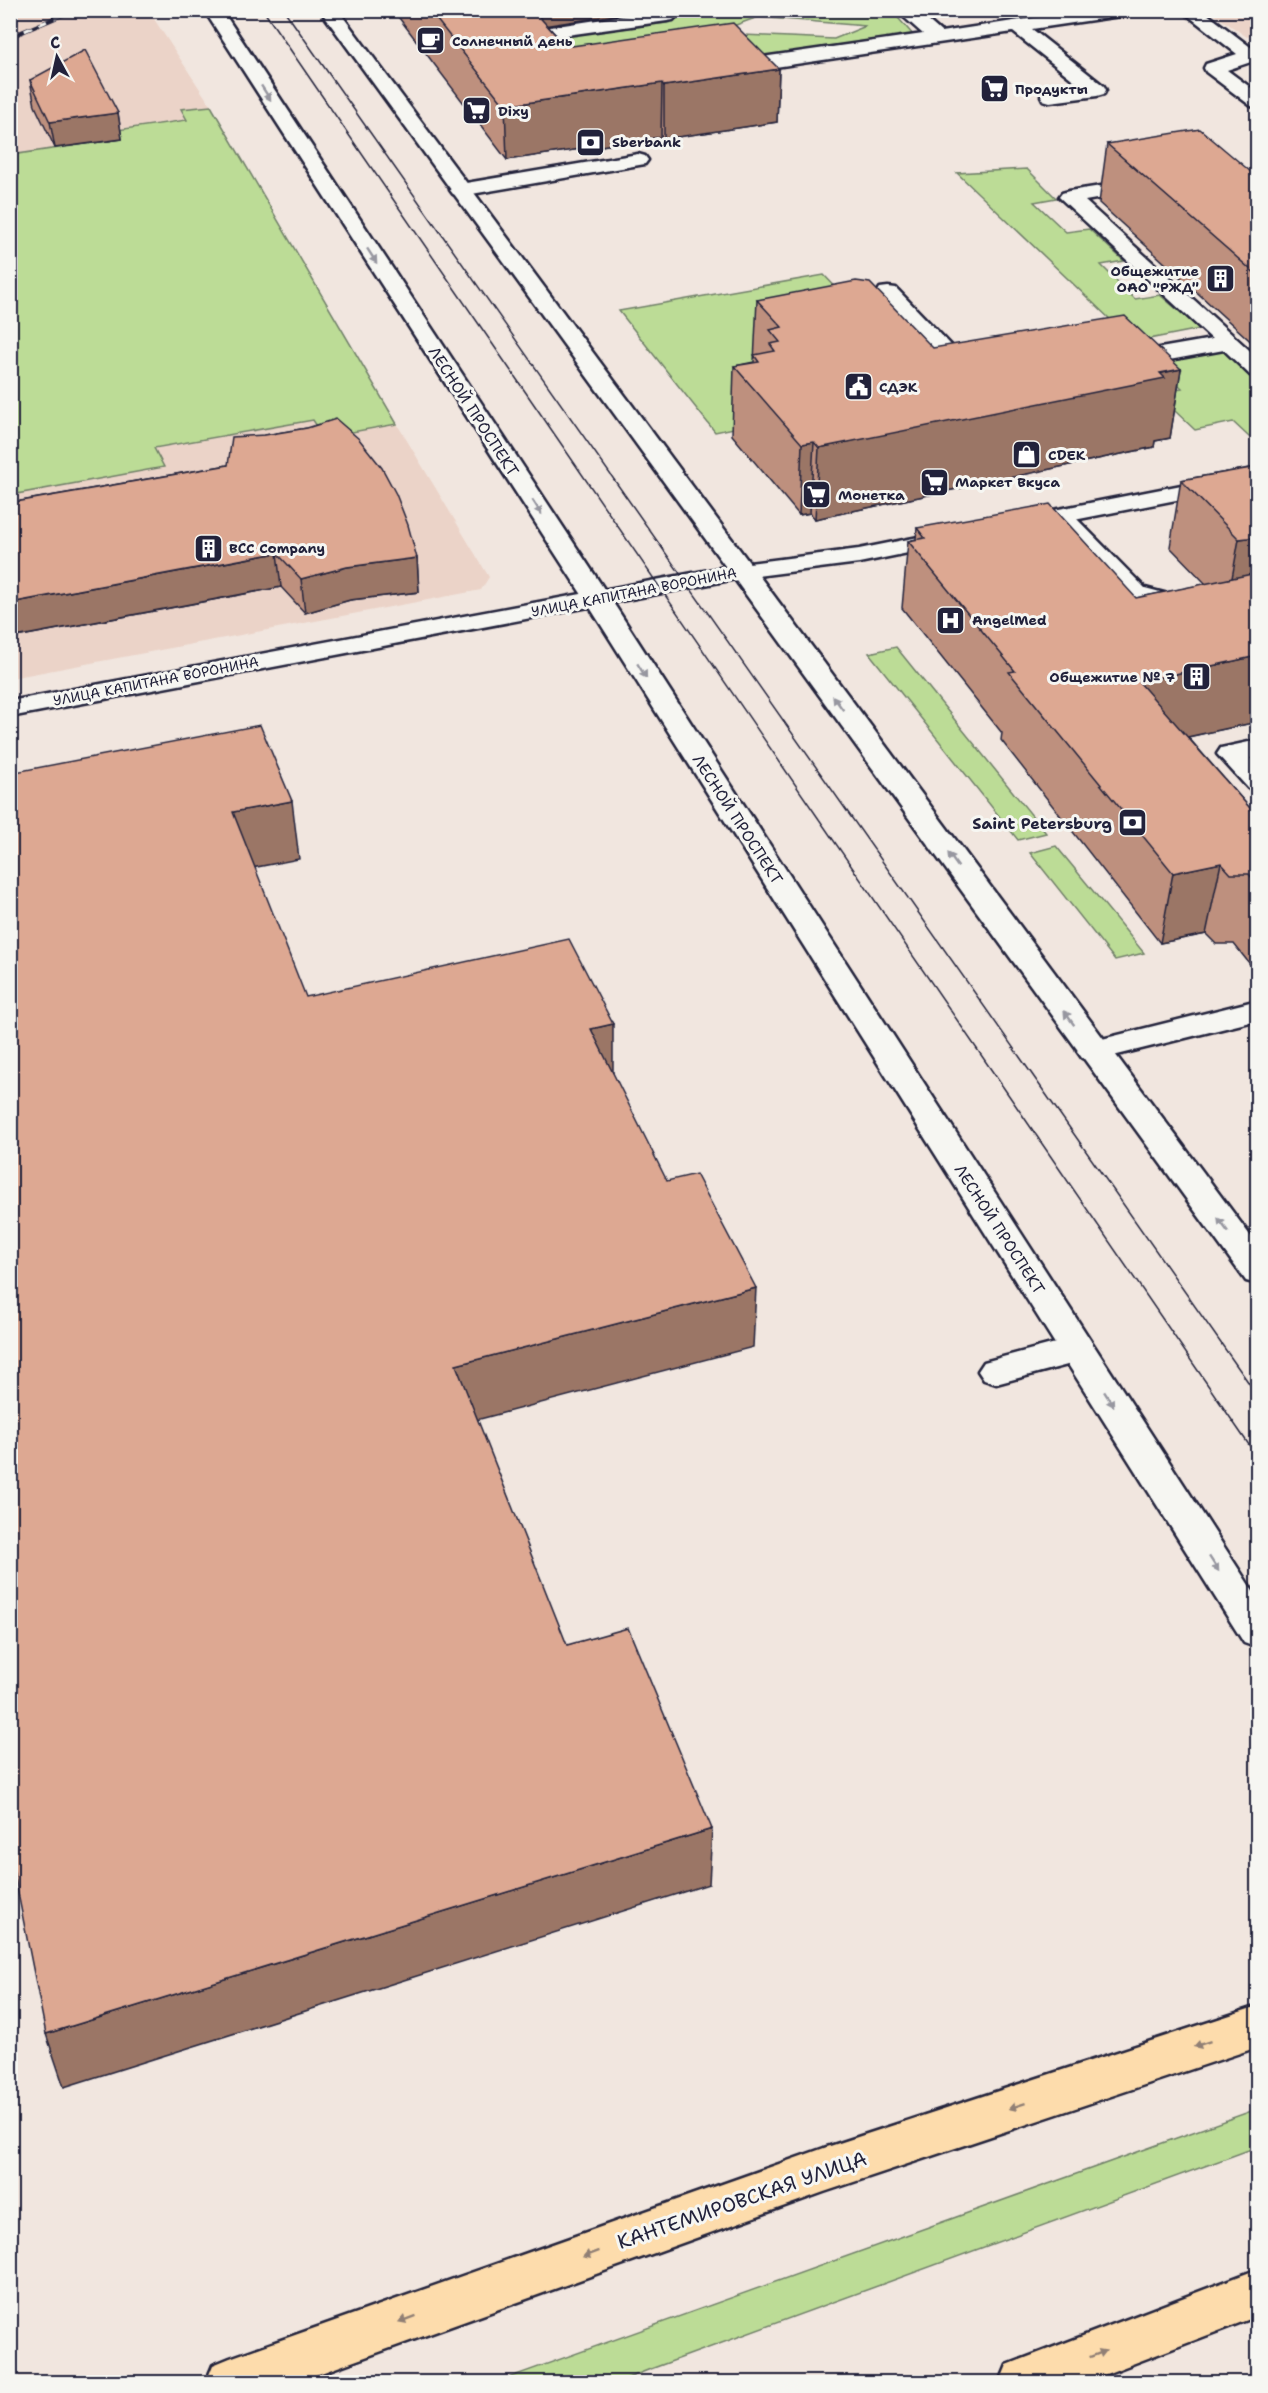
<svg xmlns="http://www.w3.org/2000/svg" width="1268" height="2393" font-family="'Shantell Sans',sans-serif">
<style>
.built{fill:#ebd3c8}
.green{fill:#bcdc96;stroke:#6f7f68;stroke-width:1.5}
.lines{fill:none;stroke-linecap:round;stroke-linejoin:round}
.service-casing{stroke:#22223b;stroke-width:5}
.minor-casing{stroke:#22223b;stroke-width:5}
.secondary-casing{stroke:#22223b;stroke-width:5}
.primary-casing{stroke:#22223b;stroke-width:5}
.service{fill:#f6f6f2;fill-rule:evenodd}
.minor{fill:#f6f6f2;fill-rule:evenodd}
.secondary{fill:#f6f6f2;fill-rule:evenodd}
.primary{fill:#fddcac;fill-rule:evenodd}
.tram{stroke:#22223b;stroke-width:1.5}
.rail-casing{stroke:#22223b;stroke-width:4.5}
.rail{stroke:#f6f6f2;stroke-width:3;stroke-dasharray:8;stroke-linecap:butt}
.wall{fill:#be907e;stroke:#22223b;stroke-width:1.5}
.shaded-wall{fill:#9b7666;stroke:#22223b;stroke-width:1.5}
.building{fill:#dda892;stroke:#22223b;stroke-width:1.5}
.oneway{fill:#9797a0}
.oneway2{fill:#907f74}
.labels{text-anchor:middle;stroke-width:6;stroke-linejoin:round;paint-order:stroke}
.far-poi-label{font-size:14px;font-weight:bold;fill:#22223b;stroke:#f6f6f2;text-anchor:start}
.far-street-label{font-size:14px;fill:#22223b;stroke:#f6f6f2}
.street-label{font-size:16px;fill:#22223b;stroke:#f6f6f2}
.poi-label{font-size:16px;font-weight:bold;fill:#22223b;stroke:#f6f6f2;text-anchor:end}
.near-street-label{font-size:20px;fill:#22223b;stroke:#f6f6f2}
</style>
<rect width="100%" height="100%" fill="#f1e6df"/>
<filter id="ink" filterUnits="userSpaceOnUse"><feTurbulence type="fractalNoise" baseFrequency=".0167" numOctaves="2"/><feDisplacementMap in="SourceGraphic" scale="12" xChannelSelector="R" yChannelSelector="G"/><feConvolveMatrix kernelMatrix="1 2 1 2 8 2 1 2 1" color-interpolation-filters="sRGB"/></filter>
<g filter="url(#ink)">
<g class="built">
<path d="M10,11H129L132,16L154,19L211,106L181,109L187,120L118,130L122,139L11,155Z"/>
<path d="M1209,11H1257V35L1247,37Z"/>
<path d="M313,420L324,437L397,424L489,577L481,590L11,678V495L163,467L153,449Z"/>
</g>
<g class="green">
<path d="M691,10L892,11L915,37L651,73L743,35L834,39L866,26L758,17L694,40L568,50L556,37L667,23Z"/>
<path d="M211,106L397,424L324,437L313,420L154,448L164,467L11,495V155L121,139L117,130L187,120L181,109Z"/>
<path d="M1027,169L1056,198L1034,202L1066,232L1089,229L1124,261L1101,265L1135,299L1160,295L1200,329L1134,342L957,173Z"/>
<path d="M824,275L887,341L772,420L715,432L619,311Z"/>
<path d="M1217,345L1257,381V435L1249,437L1233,422L1195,430L1156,393L1182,388L1150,357Z"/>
<path d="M896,647L1046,833L1018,840L869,653Z"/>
<path d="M1056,846L1144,953L1115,960L1030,853Z"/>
<path d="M1257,2109V2147L648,2370L618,2382H497Z"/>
</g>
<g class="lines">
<defs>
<g id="service">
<path d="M663,10H683L673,20L667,21L524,41L518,40L515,36L518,32L524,31Z"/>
<path d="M896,10H916L941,32L1087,10H1136L1127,15L1032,29L1104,86L1106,90L1104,94L1097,96L1050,102L1043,100L1041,96L1043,92L1081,86L1013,32L728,74L721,72L719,68L721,64L728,62L923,34Z"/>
<path d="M1181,10H1202L1257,52V60L1227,70L1258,93V108L1251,106L1206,72L1204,68L1206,64L1237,54Z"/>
<path d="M638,154L645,156L648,160L645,164L460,196L453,194L450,190L453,186L460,184Z"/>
<path d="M1146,179L1153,181L1156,185L1153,189L1085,201L1258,358V377L1250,375L1224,350L1120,369L1112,367L1109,362L1112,357L1120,355L1212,339L1059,197L1062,193L1069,191Z"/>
<path d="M888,287L896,288L978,373L981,378L978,383L970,385L962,383L880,298L877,293L880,288Z"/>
<path d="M1061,510L1070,512L1145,588L1225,609L1258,603V619L1225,625L1127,598L1052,522L1049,517L1052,512Z"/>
<path d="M1258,740V756L1250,758L1258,766V790L1248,788L1217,754L1221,748Z"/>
<path d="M1258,1000V1020L1093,1061L1082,1058L1077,1051L1082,1044Z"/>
<path d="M1078,1337L1090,1341L1095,1350L1090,1359L996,1384L984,1380L978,1371L984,1362Z"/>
</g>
<g id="minor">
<path d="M1258,470V484L1018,531L1009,529L1006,524L1009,519L1018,517Z"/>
<path d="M953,530L962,532L965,537L962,542L859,563L741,578L10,717V701L741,564L859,549Z"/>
</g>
<g id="secondary">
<path d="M204,10H222L610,598L1258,1599V1648L1244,1643L584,598Z"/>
<path d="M320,10H338L1258,1246V1284L1246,1281Z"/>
</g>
<g id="primary">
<path d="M1258,2006V2047L824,2192L296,2382H206L213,2365L230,2358L824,2148Z"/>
<path d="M1258,2269V2316L1085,2382H1000L1007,2365Z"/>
</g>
</defs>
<use href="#service" class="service-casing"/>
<use href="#minor" class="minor-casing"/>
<use href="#secondary" class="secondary-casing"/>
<use href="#primary" class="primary-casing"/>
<use href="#service" class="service"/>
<use href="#minor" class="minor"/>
<use href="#secondary" class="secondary"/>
<use href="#primary" class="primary"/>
<g class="tram">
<path d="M263,10L1258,1458"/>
<path d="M284,10L1258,1396"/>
</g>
<defs>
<path id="rail" d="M10,37L74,10"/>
</defs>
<use href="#rail" class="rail-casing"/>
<use href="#rail" class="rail"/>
</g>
<g class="wall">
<path d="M393,10H648L547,25L564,44L572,46L779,69L777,122L664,139L661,137L507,160Z"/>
<path d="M30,80L118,113L122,139L55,148L35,106Z"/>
<path d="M1107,144L1257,177V347L1099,203Z"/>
<path d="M757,300L933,348L1181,369L1170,438L1155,441L1154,447L815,519L810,513L799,515L732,435L734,366L754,362Z"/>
<path d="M307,428L417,558L419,592L350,600L305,613L281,587L10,638V503L228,465L265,435Z"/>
<path d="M1257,467V722L1188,737L1257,816V973L1234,944H1216L1206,934L1160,943L1001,740L1002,733L902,608L908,541L916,539L917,528L1136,598L1206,584L1170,547L1181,480Z"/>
</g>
<g class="shaded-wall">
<path d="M530,10H648L530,28Z"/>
<path d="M779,69L777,122L664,139V86Z"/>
<path d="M662,83L661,137L507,160L505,106Z"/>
<path d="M118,113L122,139L55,148L50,122Z"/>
<path d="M1181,369L1170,438L1155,441L1154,447L815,519L819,448Z"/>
<path d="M814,442L810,513L799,515L802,444Z"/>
<path d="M1257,537V558L1256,557L1247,603L1227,606L1239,539Z"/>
<path d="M277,553L281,587L10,638V603Z"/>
<path d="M417,558L419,592L350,600L305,613L301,579L347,567Z"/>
<path d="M1257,656V722L1127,750L1139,682Z"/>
<path d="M292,801L299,859L241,870L233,812Z"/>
<path d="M1221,863L1206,934L1160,943L1173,873Z"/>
<path d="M613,1024V1083L591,1029Z"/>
<path d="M756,1288L753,1347L461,1424L456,1365Z"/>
<path d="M712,1829L709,1884L64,2087L46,2034Z"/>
</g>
<g class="building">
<path d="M429,10H533L564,44L572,46L733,23L779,69L664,86L662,83L505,106Z"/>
<path d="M85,50L118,113L50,122L30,80Z"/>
<path d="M1200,129L1257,177V275L1107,144Z"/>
<path d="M856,281L870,283L933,348L1125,316L1181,369L1160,373L1165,378L819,448L814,442L802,444L734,366L759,362L754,355L775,351L770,344L780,342L770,330L782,327L757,300Z"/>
<path d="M336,419L359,439L382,468L396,494L408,525L417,558L347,567L301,579L277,553L10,603V503L228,465L232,437L265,435L307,428Z"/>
<path d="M1257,467V537L1239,539L1181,480Z"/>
<path d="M1050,504L1136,598L1257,573V656L1139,682L1257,816V884L1249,874H1231L1221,863L1173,873L1009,672L1015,671L908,541L925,538L917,528Z"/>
<path d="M260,725L292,801L233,812L306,997L569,939L613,1024L591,1029L667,1181L696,1174L756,1288L456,1365L567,1645L628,1628L712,1829L46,2034L10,1853V773Z"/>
</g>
<defs><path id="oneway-solid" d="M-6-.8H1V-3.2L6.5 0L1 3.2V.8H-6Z" transform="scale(1.5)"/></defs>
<g class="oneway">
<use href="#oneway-solid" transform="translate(266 93) rotate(57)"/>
<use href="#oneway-solid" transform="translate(372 256) rotate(57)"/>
<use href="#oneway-solid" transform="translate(537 507) rotate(57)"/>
<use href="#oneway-solid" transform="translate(642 671) rotate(58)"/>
<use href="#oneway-solid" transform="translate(838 703) rotate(-126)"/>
<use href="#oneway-solid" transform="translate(953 860) rotate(-126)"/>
<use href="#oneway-solid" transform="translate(1069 1018) rotate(-126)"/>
<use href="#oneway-solid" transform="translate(1223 1225) rotate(-127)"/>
<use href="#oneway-solid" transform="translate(1109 1399) rotate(57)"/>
<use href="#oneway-solid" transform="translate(1214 1564) rotate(57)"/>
</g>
<g class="oneway2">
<use href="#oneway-solid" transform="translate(1202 2044) rotate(162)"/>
<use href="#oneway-solid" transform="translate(1017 2106) rotate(162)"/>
<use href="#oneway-solid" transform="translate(591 2254) rotate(160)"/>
<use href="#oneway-solid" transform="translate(407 2319) rotate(160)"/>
<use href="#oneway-solid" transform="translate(1098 2354) rotate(-21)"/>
</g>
</g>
<defs>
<symbol id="cafe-square" viewBox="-11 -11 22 22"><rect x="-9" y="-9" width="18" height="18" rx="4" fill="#22223b" stroke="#f6f6f2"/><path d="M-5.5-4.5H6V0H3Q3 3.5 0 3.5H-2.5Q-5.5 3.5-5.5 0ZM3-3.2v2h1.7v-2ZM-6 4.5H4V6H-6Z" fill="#fff"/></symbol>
<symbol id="supermarket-square" viewBox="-11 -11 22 22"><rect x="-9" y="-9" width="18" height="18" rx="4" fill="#22223b" stroke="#f6f6f2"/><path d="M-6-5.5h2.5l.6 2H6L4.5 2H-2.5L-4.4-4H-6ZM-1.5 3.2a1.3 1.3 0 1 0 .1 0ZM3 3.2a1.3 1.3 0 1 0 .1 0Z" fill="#fff"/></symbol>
<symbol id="bank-square" viewBox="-11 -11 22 22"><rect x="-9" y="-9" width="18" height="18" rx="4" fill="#22223b" stroke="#f6f6f2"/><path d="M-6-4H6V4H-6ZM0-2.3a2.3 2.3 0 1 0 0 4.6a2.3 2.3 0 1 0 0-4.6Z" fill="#fff"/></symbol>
<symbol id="building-square" viewBox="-11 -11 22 22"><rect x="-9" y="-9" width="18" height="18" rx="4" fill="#22223b" stroke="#f6f6f2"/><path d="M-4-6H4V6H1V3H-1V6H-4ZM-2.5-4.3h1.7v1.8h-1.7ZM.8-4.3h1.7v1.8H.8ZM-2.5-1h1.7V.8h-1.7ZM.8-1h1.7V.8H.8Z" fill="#fff"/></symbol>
<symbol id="civic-square" viewBox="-11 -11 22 22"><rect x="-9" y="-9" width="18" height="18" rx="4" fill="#22223b" stroke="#f6f6f2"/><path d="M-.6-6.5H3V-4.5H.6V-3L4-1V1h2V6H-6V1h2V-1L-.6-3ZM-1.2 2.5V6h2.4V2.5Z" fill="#fff"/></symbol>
<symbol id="shop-square" viewBox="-11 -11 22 22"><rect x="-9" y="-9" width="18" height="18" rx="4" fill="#22223b" stroke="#f6f6f2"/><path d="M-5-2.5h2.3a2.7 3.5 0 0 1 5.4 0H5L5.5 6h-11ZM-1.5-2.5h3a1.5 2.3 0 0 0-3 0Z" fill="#fff"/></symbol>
<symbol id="hospital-square" viewBox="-11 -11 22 22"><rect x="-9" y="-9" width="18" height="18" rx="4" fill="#22223b" stroke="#f6f6f2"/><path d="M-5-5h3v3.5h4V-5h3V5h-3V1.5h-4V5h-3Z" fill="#fff"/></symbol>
</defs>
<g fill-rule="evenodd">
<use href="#cafe-square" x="414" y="24" width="33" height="33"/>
<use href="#supermarket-square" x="978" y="72" width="33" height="33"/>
<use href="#supermarket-square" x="460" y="94" width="33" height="33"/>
<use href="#bank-square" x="574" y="126" width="33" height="33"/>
<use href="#building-square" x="1204" y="262" width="33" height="33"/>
<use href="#civic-square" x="842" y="370" width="33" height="33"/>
<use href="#shop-square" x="1010" y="438" width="33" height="33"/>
<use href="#supermarket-square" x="918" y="466" width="33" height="33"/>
<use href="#supermarket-square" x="800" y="478" width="33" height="33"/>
<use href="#building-square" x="192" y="532" width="33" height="33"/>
<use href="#hospital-square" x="934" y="604" width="33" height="33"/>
<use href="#building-square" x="1180" y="660" width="33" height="33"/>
<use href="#bank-square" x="1116" y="806" width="33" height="33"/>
</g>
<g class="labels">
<g class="far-poi-label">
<text x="452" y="46">Солнечный день</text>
<text x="1015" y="94">Продукты</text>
<text x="498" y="116">Dixy</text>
<text x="612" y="147">Sberbank</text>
<text x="1199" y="276" text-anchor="end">Общежитие<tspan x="1199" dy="16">ОАО "РЖД"</tspan></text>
<text x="879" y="392">СДЭК</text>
<text x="1048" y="460">CDEK</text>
<text x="955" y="487">Маркет Вкуса</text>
<text x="838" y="500">Монетка</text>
<text x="229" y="553">BCC Company</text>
<text x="972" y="625">AngelMed</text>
<text x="1175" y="682" text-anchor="end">Общежитие № 7</text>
</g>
<g class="far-street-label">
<text transform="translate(634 592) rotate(-11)" y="5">УЛИЦА КАПИТАНА ВОРОНИНА</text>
<text transform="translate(156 681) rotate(-11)" y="5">УЛИЦА КАПИТАНА ВОРОНИНА</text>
</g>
<g class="street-label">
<text transform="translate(474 411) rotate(57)" y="6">ЛЕСНОЙ ПРОСПЕКТ</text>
<text transform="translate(738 819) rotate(57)" y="6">ЛЕСНОЙ ПРОСПЕКТ</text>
<text transform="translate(1000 1229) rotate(57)" y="6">ЛЕСНОЙ ПРОСПЕКТ</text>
</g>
<g class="poi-label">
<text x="1112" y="829">Saint Petersburg</text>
</g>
<g class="near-street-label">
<text transform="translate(742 2200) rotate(-19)" y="7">КАНТЕМИРОВСКАЯ УЛИЦА</text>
</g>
</g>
<rect width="1268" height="2393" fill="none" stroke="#f6f6f2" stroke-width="36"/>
<rect x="18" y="18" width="1232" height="2357" fill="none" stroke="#22223b" stroke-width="2" filter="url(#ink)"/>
<g transform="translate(57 57) rotate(352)" stroke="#f6f6f2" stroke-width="4.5" paint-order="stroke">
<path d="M0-4.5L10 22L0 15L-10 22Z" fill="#22223b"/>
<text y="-9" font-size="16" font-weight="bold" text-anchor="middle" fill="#22223b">С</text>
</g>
</svg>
